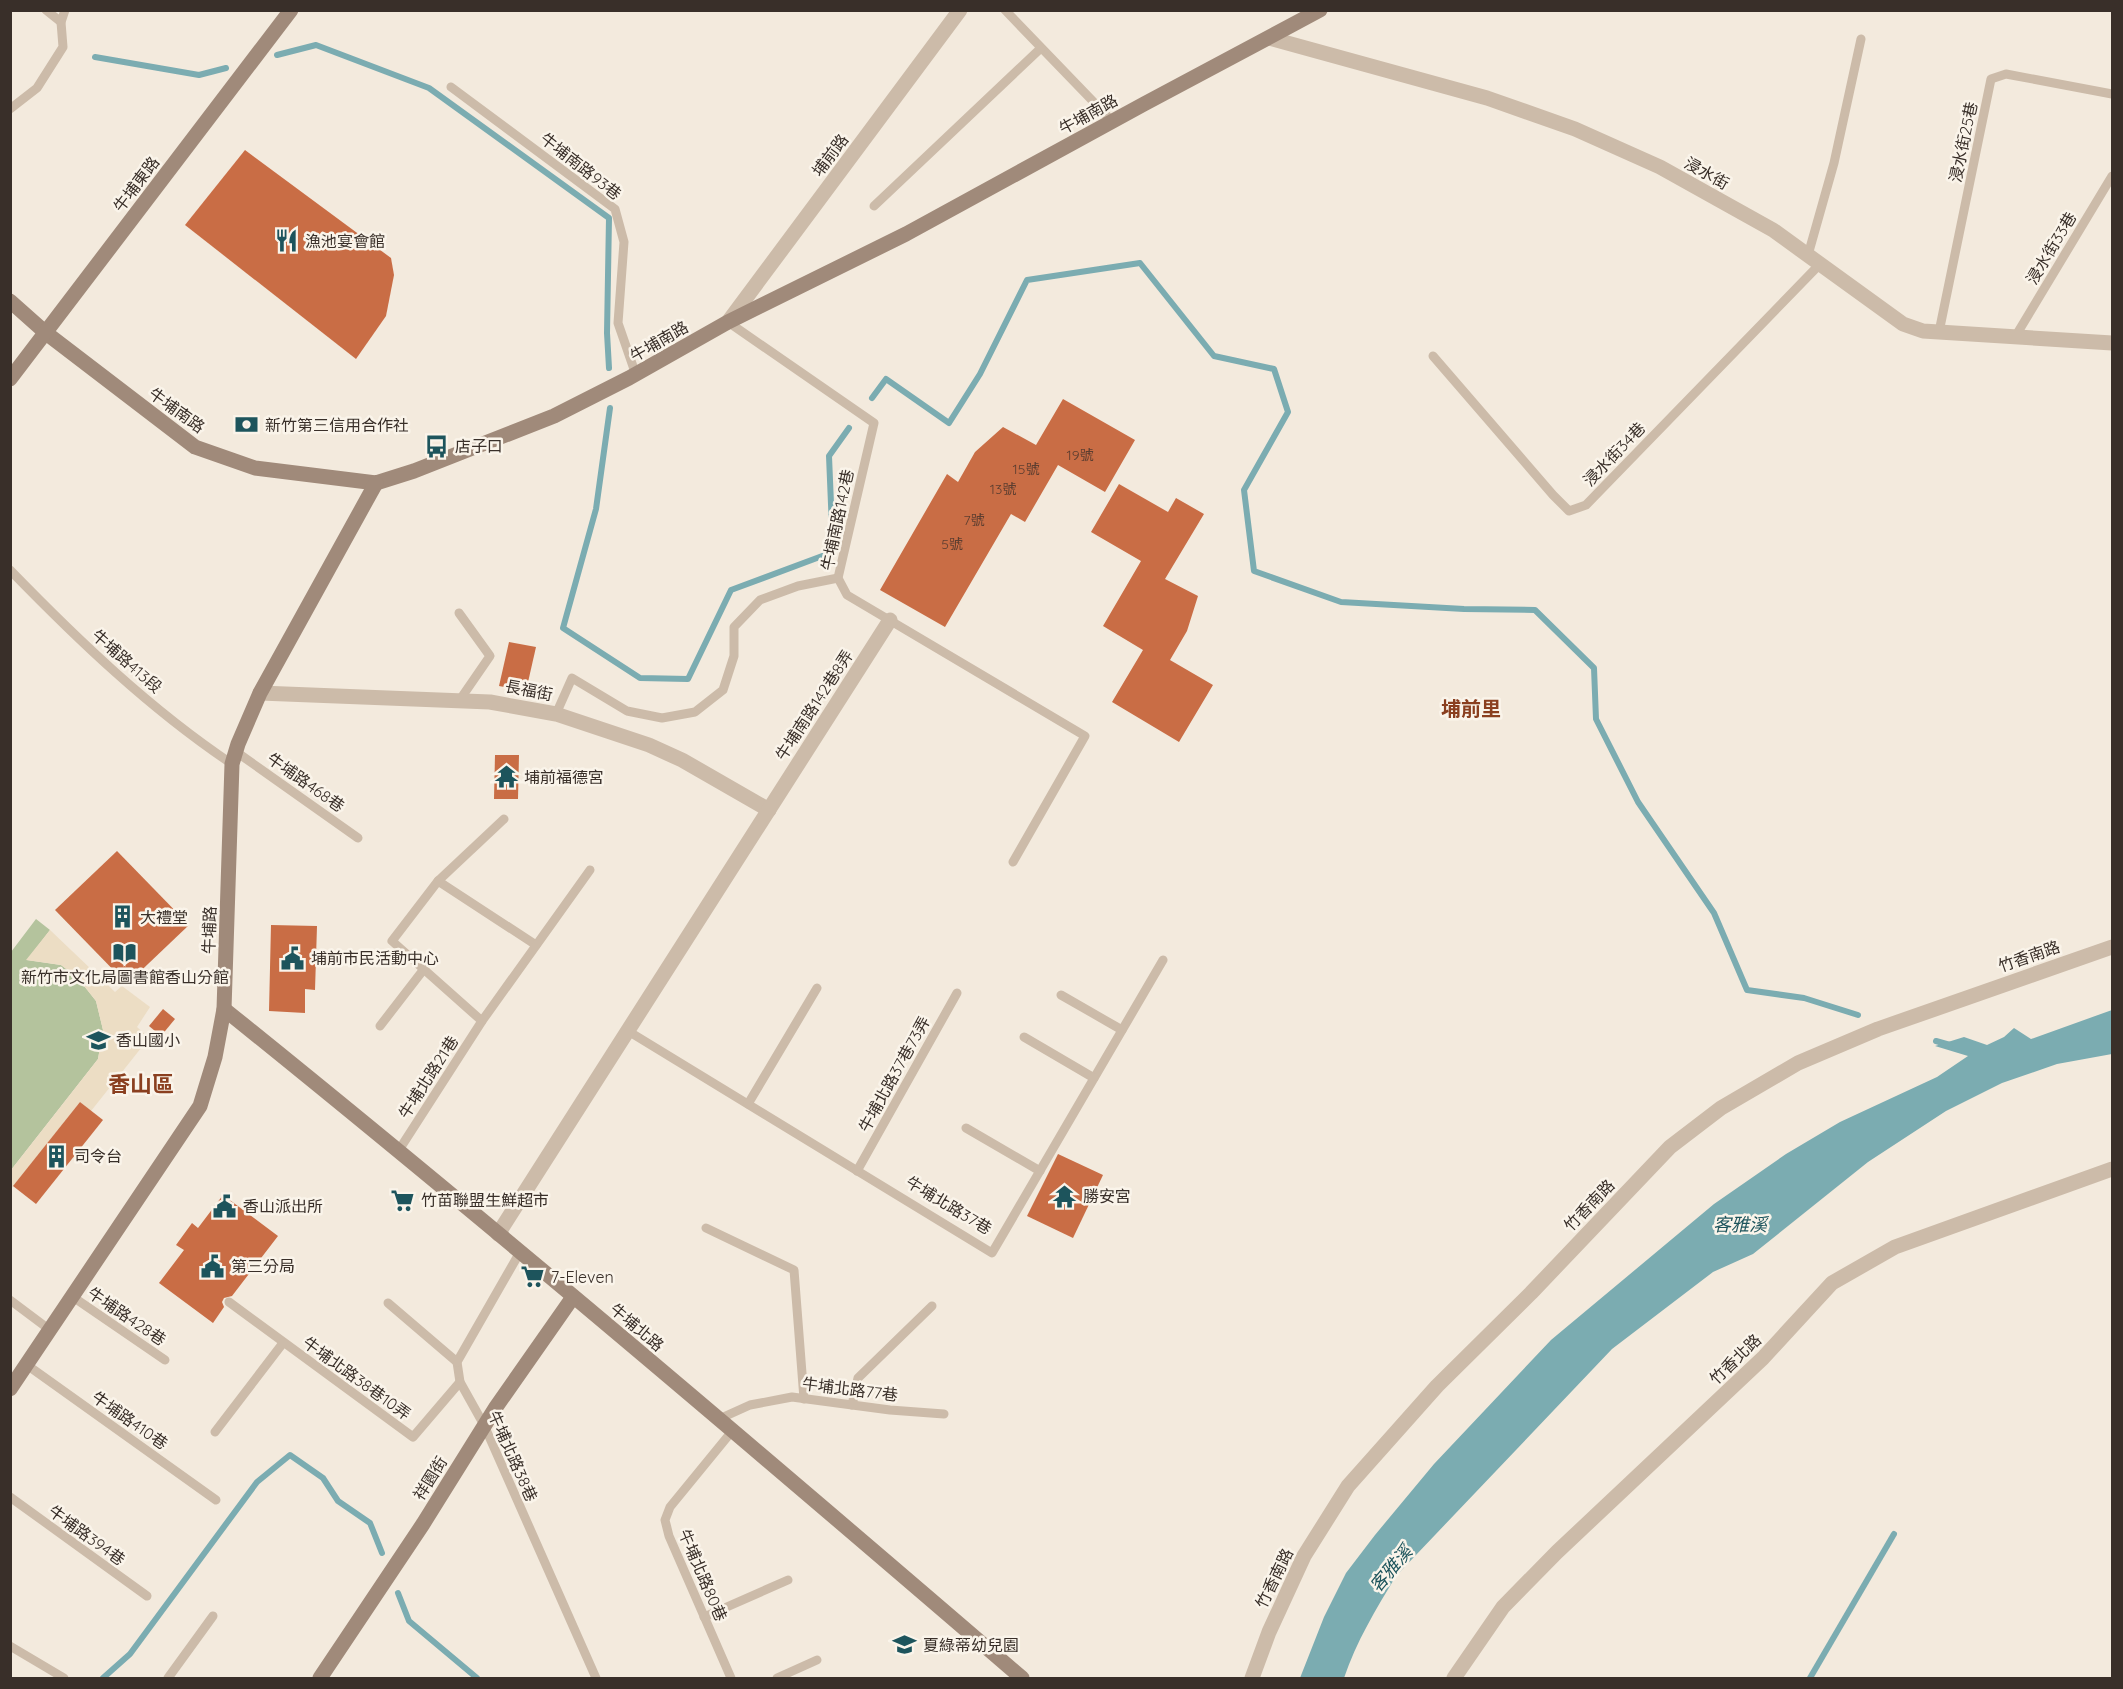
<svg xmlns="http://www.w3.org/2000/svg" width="2123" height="1689" font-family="Quicksand,'Noto Sans TC',sans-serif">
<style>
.green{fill:#b4c39d}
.plaza{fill:#ecddc4}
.water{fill:#7bacb1}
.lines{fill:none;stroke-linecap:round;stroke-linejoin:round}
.stream{stroke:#7bacb1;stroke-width:6}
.building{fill:#c96d45}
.lane{stroke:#ccbba9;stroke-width:9}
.street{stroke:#ccbba9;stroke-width:15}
.secondary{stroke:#a08a7a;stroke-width:15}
.labels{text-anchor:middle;stroke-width:5;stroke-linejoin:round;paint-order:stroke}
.number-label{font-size:14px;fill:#5d3e30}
.street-label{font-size:16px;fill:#392f29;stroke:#faf4ea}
.poi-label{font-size:16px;fill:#392f29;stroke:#faf4ea;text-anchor:start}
.water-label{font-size:18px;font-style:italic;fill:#1d545c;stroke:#faf4ea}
.quarter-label{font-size:20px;font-weight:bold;fill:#8a3f1f;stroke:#faf4ea}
.district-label{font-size:22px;font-weight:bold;fill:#8a3f1f;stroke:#faf4ea}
</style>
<rect width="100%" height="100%" fill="#f3eadd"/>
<path class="green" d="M36,919L50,930L27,960L61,965L77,977L96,1001L103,1030L98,1059L11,1170V952Z"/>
<path class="plaza" d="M50,930L115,992L122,986L150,1007L137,1027L149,1038L91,1111L80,1102L11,1189V1170L98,1059L103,1030L96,1001L77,977L61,965L26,960Z"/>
<path class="water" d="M2112,1010V1054L2057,1064L2002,1083L1946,1111L1868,1162L1753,1254L1713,1272L1612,1349L1396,1576C1376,1609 1356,1642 1344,1678H1300L1324,1617L1346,1573L1375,1535L1434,1464L1551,1340L1714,1204L1786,1154L1840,1122L1937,1077L1968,1056L1935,1046L1964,1037L1987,1045L2004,1037L2014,1028L2031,1039Z"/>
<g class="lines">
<g class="stream">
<path d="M277,55L316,45L429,88L609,218L607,333L609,368"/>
<path d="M95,57L199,75L226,68"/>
<path d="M872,398L886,379L949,423L980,374L1027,280L1140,263L1214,356L1274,369L1288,412L1244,490L1254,571L1341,602L1464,609L1535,610L1594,668L1596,719L1638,802L1714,913L1747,990L1804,998L1858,1015"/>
<path d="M610,408L596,509L563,628L640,678L688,679L731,590L833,552L829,456L849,428"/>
<path d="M1936,1041L1950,1045"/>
<path d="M398,1593L409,1621L477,1678"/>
<path d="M103,1678L130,1654L257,1482L290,1455L323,1478L338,1501L370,1523L382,1553"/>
<path d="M1810,1678L1894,1534"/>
</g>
</g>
<g class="building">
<path d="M245,150L391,258L394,275L386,316L356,359L185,225Z"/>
<path d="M1063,399L1135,440L1105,492L1058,465L1025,522L1011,514L945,627L880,590L947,474L958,482L975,452L1003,427L1036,445Z"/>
<path d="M1119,484L1168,512L1176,498L1204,514L1165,579L1198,596L1187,631L1170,660L1213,685L1179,742L1112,702L1143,650L1103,626L1141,561L1091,532Z"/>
<path d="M509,642L536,647L526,691L499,686Z"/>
<path d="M495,755H519L518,799H494Z"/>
<path d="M117,851L189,925L127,984L55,910Z"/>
<path d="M271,925L317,926L315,990L305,989V1013L269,1011Z"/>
<path d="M163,1009L175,1019L161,1036L149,1026Z"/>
<path d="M80,1102L103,1120L36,1204L13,1186Z"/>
<path d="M1058,1154L1103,1175L1073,1238L1027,1216Z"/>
<path d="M223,1195L278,1236L232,1296L224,1298L222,1302L224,1307L213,1323L159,1283L184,1250L176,1245L192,1223L198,1228Z"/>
</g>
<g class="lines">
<g class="lane">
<path d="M46,10L61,22"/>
<path d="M1005,10L1112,121"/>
<path d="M451,87L615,209L624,242L618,323L636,375"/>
<path d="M10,109L37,88L63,47L61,22L65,10"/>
<path d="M874,206L1041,48"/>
<path d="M1808,255L1834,163L1861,39"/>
<path d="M728,322L874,423L838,578L847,595L1085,736L1013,862"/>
<path d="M1939,332L1991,79L2006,74L2112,94"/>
<path d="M2015,337L2112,176"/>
<path d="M1433,356L1553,495L1569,511L1586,505L1820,264"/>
<path d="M10,570C78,640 150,709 232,764"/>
<path d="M459,613L490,656L459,701"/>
<path d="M556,714L572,678L627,711L662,718L695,712L723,690L734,656V627L760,600L798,586L838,578"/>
<path d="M235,751L358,838"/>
<path d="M438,881L504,819"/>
<path d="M1061,995L1122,1030"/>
<path d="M482,1021L392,941L438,881L536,945"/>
<path d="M380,1026L424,969"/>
<path d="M628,1031L992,1253L1163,960"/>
<path d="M1024,1037L1094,1078"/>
<path d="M748,1104L817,988"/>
<path d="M966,1128L1040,1171"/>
<path d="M399,1150L482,1021L590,870"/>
<path d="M857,1171L957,993"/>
<path d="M706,1228L794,1270L804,1399"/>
<path d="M520,1252L457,1362L460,1382L484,1425L596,1678"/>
<path d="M73,1297L165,1360"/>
<path d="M10,1300L50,1330"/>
<path d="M229,1302L413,1437L460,1382"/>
<path d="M388,1303L457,1362"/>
<path d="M27,1365L216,1500"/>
<path d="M852,1405L858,1378L932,1306"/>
<path d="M719,1419L750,1405L792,1397L890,1410L944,1414"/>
<path d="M215,1432L283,1343"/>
<path d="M10,1497L147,1596"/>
<path d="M704,1617L788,1580"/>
<path d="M10,1646L64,1678"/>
<path d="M168,1678L213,1616"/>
<path d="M731,1678L669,1536L665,1520L670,1507L733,1430"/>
<path d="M777,1678L817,1660"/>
</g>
<g class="street">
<path d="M1269,38L1487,98L1575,129L1660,167L1773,230L1903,324L1923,331L2112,343"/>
<path d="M728,322L960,10"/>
<path d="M260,693L490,702L556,714L649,745L682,760L769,810"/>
<path d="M498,1234L890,620"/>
<path d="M1252,1678L1269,1632L1304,1556L1348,1486L1437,1386L1531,1293L1670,1147L1721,1108L1798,1063L1878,1029L2112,947"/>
<path d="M1454,1678L1503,1607L1557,1552L1763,1358L1832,1283L1895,1247L2112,1169"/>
</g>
<g class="secondary">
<path d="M10,301L46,333L195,447L255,468L376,483L414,471L554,416L629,378L728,322L906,234L1144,104L1320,10"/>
<path d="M10,379L291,10"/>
<path d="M224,1009C495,1227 759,1452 1022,1678"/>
<path d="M10,1389L200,1106L215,1057L224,1009L232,764L238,744L260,693L376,483"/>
<path d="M320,1678L423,1524L496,1407L573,1297"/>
</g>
</g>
<defs>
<symbol id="restaurant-bare" viewBox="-9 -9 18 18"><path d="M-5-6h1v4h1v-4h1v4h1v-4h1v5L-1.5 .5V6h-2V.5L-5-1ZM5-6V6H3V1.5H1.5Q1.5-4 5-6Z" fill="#1d545c" stroke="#faf4ea" stroke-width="2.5" paint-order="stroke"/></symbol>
<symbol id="bank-bare" viewBox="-9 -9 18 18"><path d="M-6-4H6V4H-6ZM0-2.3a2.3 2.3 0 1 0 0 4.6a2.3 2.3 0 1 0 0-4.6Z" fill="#1d545c" stroke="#faf4ea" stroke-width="2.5" paint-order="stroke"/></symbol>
<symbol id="bus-bare" viewBox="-9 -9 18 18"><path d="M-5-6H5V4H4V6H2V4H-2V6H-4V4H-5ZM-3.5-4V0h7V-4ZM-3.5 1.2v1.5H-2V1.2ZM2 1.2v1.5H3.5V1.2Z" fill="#1d545c" stroke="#faf4ea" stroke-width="2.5" paint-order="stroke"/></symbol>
<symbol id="temple-bare" viewBox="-9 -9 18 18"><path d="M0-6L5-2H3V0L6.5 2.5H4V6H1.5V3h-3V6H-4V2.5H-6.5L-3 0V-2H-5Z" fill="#1d545c" stroke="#faf4ea" stroke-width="2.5" paint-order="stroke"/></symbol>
<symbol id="building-bare" viewBox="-9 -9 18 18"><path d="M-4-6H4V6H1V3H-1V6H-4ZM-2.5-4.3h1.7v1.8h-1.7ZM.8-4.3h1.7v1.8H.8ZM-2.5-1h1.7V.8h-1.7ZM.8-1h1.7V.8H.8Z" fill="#1d545c" stroke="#faf4ea" stroke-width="2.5" paint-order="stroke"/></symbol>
<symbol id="library-bare" viewBox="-9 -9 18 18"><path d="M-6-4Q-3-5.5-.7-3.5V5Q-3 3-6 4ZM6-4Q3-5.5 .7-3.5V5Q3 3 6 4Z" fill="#1d545c" stroke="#faf4ea" stroke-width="2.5" paint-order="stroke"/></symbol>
<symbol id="civic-bare" viewBox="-9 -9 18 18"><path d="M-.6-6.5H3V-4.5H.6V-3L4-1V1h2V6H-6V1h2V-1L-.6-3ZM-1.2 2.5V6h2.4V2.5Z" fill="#1d545c" stroke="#faf4ea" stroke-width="2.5" paint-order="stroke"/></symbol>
<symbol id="school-bare" viewBox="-9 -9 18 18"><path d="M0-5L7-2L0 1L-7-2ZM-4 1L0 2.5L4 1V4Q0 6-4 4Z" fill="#1d545c" stroke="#faf4ea" stroke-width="2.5" paint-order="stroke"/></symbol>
<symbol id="supermarket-bare" viewBox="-9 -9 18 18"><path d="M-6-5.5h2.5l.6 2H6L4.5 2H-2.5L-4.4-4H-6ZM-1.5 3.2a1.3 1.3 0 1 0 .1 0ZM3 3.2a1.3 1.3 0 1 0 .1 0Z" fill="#1d545c" stroke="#faf4ea" stroke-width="2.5" paint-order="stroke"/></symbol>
</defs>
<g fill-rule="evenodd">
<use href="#restaurant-bare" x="270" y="224" width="33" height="33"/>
<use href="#bank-bare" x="230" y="408" width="33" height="33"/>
<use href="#bus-bare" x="420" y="430" width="33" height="33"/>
<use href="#temple-bare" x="490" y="760" width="33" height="33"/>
<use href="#building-bare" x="106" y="900" width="33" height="33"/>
<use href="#library-bare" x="108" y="936" width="33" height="33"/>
<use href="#civic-bare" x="276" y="942" width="33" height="33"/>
<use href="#school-bare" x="82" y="1024" width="33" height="33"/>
<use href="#building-bare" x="40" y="1140" width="33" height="33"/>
<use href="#temple-bare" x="1048" y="1180" width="33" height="33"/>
<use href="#supermarket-bare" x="386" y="1184" width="33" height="33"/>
<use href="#civic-bare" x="208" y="1190" width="33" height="33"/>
<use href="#civic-bare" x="196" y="1250" width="33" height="33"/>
<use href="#supermarket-bare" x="516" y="1260" width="33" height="33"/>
<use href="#school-bare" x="888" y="1628" width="33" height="33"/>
</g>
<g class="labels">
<g class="number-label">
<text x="1080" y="460">19號</text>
<text x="1026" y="474">15號</text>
<text x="1003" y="494">13號</text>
<text x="974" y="525">7號</text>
<text x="952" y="549">5號</text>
</g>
<g class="street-label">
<text transform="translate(1088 114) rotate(-29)" y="6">牛埔南路</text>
<text transform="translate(1963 142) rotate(-78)" y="6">浸水街25巷</text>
<text transform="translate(830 155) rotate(-53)" y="6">埔前路</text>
<text transform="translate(581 166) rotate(38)" y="6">牛埔南路93巷</text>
<text transform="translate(1707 173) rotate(29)" y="6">浸水街</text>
<text transform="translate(136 184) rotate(-53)" y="6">牛埔東路</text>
<text transform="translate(2051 248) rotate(-59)" y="6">浸水街33巷</text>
<text transform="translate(659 341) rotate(-30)" y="6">牛埔南路</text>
<text transform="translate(177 410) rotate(36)" y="6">牛埔南路</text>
<text transform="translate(1614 454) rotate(-46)" y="6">浸水街34巷</text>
<text transform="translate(837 520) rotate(-78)" y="6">牛埔南路142巷</text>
<text transform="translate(127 661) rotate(41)" y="6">牛埔路413段</text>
<text transform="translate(529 690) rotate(11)" y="6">長福街</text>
<text transform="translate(814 705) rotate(-57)" y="6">牛埔南路142巷8弄</text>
<text transform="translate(306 782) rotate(35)" y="6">牛埔路468巷</text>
<text transform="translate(209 930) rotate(-88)" y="6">牛埔路</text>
<text transform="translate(2029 956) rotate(-19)" y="6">竹香南路</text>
<text transform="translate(894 1074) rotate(-61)" y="6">牛埔北路37巷73弄</text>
<text transform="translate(428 1077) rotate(-57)" y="6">牛埔北路21巷</text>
<text transform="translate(949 1205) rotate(31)" y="6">牛埔北路37巷</text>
<text transform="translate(1589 1205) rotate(-46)" y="6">竹香南路</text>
<text transform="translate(127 1316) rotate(34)" y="6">牛埔路428巷</text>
<text transform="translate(637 1327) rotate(40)" y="6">牛埔北路</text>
<text transform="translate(1735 1359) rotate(-44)" y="6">竹香北路</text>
<text transform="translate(357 1378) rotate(36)" y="6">牛埔北路38巷10弄</text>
<text transform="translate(850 1389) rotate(7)" y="6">牛埔北路77巷</text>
<text transform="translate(130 1420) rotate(35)" y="6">牛埔路410巷</text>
<text transform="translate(513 1456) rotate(66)" y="6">牛埔北路38巷</text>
<text transform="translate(430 1478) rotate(-58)" y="6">祥園街</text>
<text transform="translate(87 1535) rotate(36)" y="6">牛埔路394巷</text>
<text transform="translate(703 1575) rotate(67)" y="6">牛埔北路80巷</text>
<text transform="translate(1274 1578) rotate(-64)" y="6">竹香南路</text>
</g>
<g class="poi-label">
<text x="305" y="247">漁池宴會館</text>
<text x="265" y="431">新竹第三信用合作社</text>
<text x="455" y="452">店子口</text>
<text x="524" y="783">埔前福德宮</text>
<text x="140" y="923">大禮堂</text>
<text x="311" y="964">埔前市民活動中心</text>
<text x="125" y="983" text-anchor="middle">新竹市文化局圖書館香山分館</text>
<text x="116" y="1046">香山國小</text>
<text x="74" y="1162">司令台</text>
<text x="1083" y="1202">勝安宮</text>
<text x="421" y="1206">竹苗聯盟生鮮超市</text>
<text x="243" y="1212">香山派出所</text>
<text x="231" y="1272">第三分局</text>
<text x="551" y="1283">7-Eleven</text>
<text x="923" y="1651">夏綠蒂幼兒園</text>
</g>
<g class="water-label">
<text x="1740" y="1231">客雅溪</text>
<text transform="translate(1391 1569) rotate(-50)" y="6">客雅溪</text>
</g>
<g class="quarter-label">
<text x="1471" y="716">埔前里</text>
</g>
<g class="district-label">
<text x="141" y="1092">香山區</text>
</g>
</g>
<rect width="2123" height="1689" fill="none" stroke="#392f29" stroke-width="24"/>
</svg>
